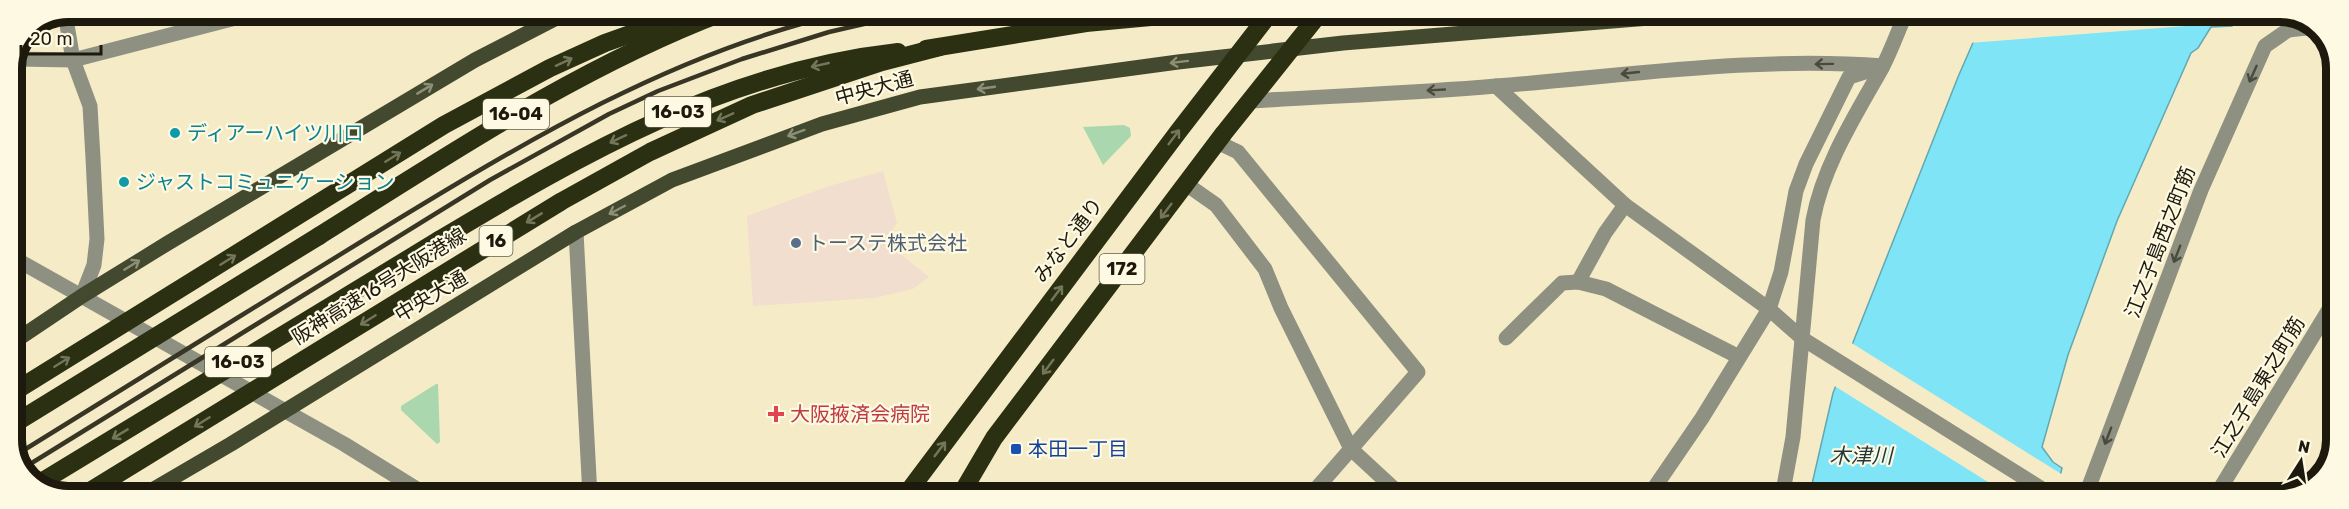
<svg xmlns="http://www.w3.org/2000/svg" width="2349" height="509" font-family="Rubik,'Noto Sans JP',sans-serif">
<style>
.commercial{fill:#f1dece}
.green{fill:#aad7ae}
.water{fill:#80e4f7;stroke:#62a7b1;stroke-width:1.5}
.pier{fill:#f5ecc7}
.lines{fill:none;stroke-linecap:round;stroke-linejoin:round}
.minor{stroke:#8e9182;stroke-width:15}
.major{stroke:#43492f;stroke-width:15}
.highway{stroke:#2a3011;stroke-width:18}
.rail{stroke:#393525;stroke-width:4.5}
.highway-bridge{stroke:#2a3011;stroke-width:18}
.oneway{stroke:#74765a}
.oneway2{stroke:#8e8f77}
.oneway3{stroke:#4a4a3c}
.culture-dot{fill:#0f9aa8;stroke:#fef9e3;stroke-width:2}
.service-dot{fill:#5c6f8a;stroke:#fef9e3;stroke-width:2}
.health-dot{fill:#e0444e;stroke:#fef9e3;stroke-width:2}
.transit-dot{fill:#1a4fb4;stroke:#fef9e3;stroke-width:2}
.labels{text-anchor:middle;stroke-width:4.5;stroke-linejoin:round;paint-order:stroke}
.shield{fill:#fef9e3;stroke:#605d4d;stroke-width:1.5}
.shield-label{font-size:18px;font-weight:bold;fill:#1d1a0d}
.street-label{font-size:20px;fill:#1d1a0d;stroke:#fef9e3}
.culture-label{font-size:20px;fill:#0d838f;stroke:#fef9e3;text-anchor:start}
.service-label{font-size:20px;fill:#4e5e75;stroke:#fef9e3;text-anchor:start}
.health-label{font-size:20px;fill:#be3a42;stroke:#fef9e3;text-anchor:start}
.transit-label{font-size:20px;fill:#164399;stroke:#fef9e3;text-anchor:start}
.water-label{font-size:21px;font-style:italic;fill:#1f373b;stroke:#fef9e3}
.rim{fill:none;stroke:#1d1a0d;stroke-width:8}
</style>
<rect width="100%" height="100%" fill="#f5ecc7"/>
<path class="commercial" d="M883,171L897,223L884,241L929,277L913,289L874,298L753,306L747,216L829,186Z"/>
<g class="green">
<path d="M1124,125L1130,128L1131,136L1103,165L1083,127Z"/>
<path d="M436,384H438L440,442L437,444L401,410V406Z"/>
</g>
<path class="water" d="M1986,13H2238L2232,26L2211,27L2198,48L2191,53L2117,221L2068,355L2042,447L2053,462L2062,468L2055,497H1809L1833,393L1958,77Z"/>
<g class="pier">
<path d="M1983,13H2241L2237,22L1969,43Z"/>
<path d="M1850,342L2063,475L2057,497H2012L1833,385Z"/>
</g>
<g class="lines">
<g class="minor">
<path d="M65,13L73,60L90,106L93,158L97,239L94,265L82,296"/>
<path d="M2288,30L2316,27"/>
<path d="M16,59L73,60L259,12"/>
<path d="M1496,86L1625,205L1769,309L1803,339L2055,497"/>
<path d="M1251,101C1332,96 1415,93 1496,86C1625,76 1754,56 1883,66"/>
<path d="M1217,142L1238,152L1418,372L1309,497"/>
<path d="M1186,184L1216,205L1265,269L1281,308L1351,449L1403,497"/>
<path d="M1625,205L1605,233L1578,282L1606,289L1739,357"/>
<path d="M576,232L590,496"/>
<path d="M12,257L344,444L428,496"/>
<path d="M1506,338L1562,283L1578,282"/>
<path d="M1648,497L1702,418L1769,309L1781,272L1796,191L1806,164L1849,77L1874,69"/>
<path d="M1782,497L1793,437L1813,220C1823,166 1855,116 1882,68C1891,51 1898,31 1906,13"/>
<path d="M2085,497L2201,190L2265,46L2288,30L2294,15"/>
<path d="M2215,497L2336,298"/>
</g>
<g class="major">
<path d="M12,343L82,296L168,243L475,60L568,12"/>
<path d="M142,496L231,444L576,232L672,180L822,124L920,97L1178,62L1343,43L1711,13"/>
</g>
<g class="highway">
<path d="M926,49L1086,23L1194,13"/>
<path d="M319,236C450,154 579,67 724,12"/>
<path d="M439,240C584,153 726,71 898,52"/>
<path d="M905,496L1178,132L1270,13"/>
<path d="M960,496L994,438L1224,133L1320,13"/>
</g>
<g class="rail">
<path d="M16,455C135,381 253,308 372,235C523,143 673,51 848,12"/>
<path d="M22,469L490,180L609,114L658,91L742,59L829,32L916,12"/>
</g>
<g class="highway-bridge">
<path d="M12,393L444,125L550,68L605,43L692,12"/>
<path d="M12,425L319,236"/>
<path d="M38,484L439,240"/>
<path d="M82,496L562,201L650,152L752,105L882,62L940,47"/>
</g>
</g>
<defs><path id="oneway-shaft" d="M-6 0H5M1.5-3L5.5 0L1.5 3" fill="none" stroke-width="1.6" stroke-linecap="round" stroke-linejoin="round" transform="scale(1.5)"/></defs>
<g class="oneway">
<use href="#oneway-shaft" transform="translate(564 62) rotate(-25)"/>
<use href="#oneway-shaft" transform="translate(820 65) rotate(167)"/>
<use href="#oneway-shaft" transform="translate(725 117) rotate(156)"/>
<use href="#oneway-shaft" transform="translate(1174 137) rotate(-53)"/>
<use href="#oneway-shaft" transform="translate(618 139) rotate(155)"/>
<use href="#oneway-shaft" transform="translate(393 157) rotate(-32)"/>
<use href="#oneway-shaft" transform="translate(1166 211) rotate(127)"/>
<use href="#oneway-shaft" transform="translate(534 218) rotate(149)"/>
<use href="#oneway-shaft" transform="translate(228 260) rotate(-32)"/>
<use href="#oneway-shaft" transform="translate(1057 293) rotate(-53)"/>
<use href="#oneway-shaft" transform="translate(368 320) rotate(148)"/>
<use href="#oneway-shaft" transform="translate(62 362) rotate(-32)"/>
<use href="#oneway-shaft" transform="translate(1048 367) rotate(127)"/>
<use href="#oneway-shaft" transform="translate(202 422) rotate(148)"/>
<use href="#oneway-shaft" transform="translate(120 434) rotate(149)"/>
<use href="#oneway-shaft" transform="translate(940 449) rotate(-53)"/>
</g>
<g class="oneway2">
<use href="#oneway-shaft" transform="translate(1179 62) rotate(173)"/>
<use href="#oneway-shaft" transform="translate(986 88) rotate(172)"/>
<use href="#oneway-shaft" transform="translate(425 89) rotate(-31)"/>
<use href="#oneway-shaft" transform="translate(796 133) rotate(160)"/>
<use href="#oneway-shaft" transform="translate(617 210) rotate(152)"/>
<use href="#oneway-shaft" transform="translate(132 265) rotate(-32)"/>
</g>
<g class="oneway3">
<use href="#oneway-shaft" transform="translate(1824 64) rotate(179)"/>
<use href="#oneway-shaft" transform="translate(1630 73) rotate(174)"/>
<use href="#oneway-shaft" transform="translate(2253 74) rotate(114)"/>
<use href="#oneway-shaft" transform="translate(1436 90) rotate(177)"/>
<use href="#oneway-shaft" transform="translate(2177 254) rotate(111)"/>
<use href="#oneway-shaft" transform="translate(2108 436) rotate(111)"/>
</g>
<g class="culture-dot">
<circle cx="175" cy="133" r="6"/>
<circle cx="124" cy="182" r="6"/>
</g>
<circle class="service-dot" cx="796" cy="243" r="6"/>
<path class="health-dot" d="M773 405h6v6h6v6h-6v6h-6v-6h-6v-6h6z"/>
<rect class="transit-dot" x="1010" y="443" width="12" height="12" rx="3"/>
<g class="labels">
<g class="shield">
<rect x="645" y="97" width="66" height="30" rx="4.5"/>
<rect x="483" y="99" width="66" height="30" rx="4.5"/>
<rect x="479.5" y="226" width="33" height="30" rx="4.5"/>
<rect x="1099.5" y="254" width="45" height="30" rx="4.5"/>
<rect x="205" y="347" width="66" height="30" rx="4.5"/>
</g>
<g class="shield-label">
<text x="678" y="118">16-03</text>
<text x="516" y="120">16-04</text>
<text x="496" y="247">16</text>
<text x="1122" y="275">172</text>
<text x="238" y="368">16-03</text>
</g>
<g class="street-label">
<text transform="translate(874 88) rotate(-15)" y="7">中央大通</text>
<text transform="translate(1068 240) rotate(-53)" y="7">みなと通り</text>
<text transform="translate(2160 242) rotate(-69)" y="7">江之子島西之町筋</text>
<text transform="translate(379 286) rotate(-32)" y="7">阪神高速16号大阪港線</text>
<text transform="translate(431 296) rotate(-31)" y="7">中央大通</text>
<text transform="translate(2258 387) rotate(-59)" y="7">江之子島東之町筋</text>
</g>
<g class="culture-label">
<text x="187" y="140">ディアーハイツ川口</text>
<text x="136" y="189">ジャストコミュニケーション</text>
</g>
<g class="service-label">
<text x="808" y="250">トーステ株式会社</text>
</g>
<g class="health-label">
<text x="790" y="421">大阪掖済会病院</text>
</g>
<g class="transit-label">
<text x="1028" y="456">本田一丁目</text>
</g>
<g class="water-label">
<text x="1861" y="463">木津川</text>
</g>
</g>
<path d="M0 0H2349V509H0ZM68 22H2280A46 46 0 0 1 2326 68V440A46 46 0 0 1 2280 486H68A46 46 0 0 1 22 440V68A46 46 0 0 1 68 22Z" fill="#fef9e3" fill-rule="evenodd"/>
<path class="rim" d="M68 22H2280A46 46 0 0 1 2326 68V440A46 46 0 0 1 2280 486H68A46 46 0 0 1 22 440V68A46 46 0 0 1 68 22Z"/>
<g transform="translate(2301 461) rotate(12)" stroke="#fef9e3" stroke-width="4.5" paint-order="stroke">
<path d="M0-4.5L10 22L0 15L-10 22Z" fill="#1d1a0d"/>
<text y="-9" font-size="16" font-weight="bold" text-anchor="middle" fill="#1d1a0d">N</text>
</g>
<path d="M21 45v9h80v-9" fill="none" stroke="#1d1a0d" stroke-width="3"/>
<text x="30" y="45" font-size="18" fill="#1d1a0d" stroke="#fef9e3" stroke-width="4.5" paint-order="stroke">20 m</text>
</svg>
